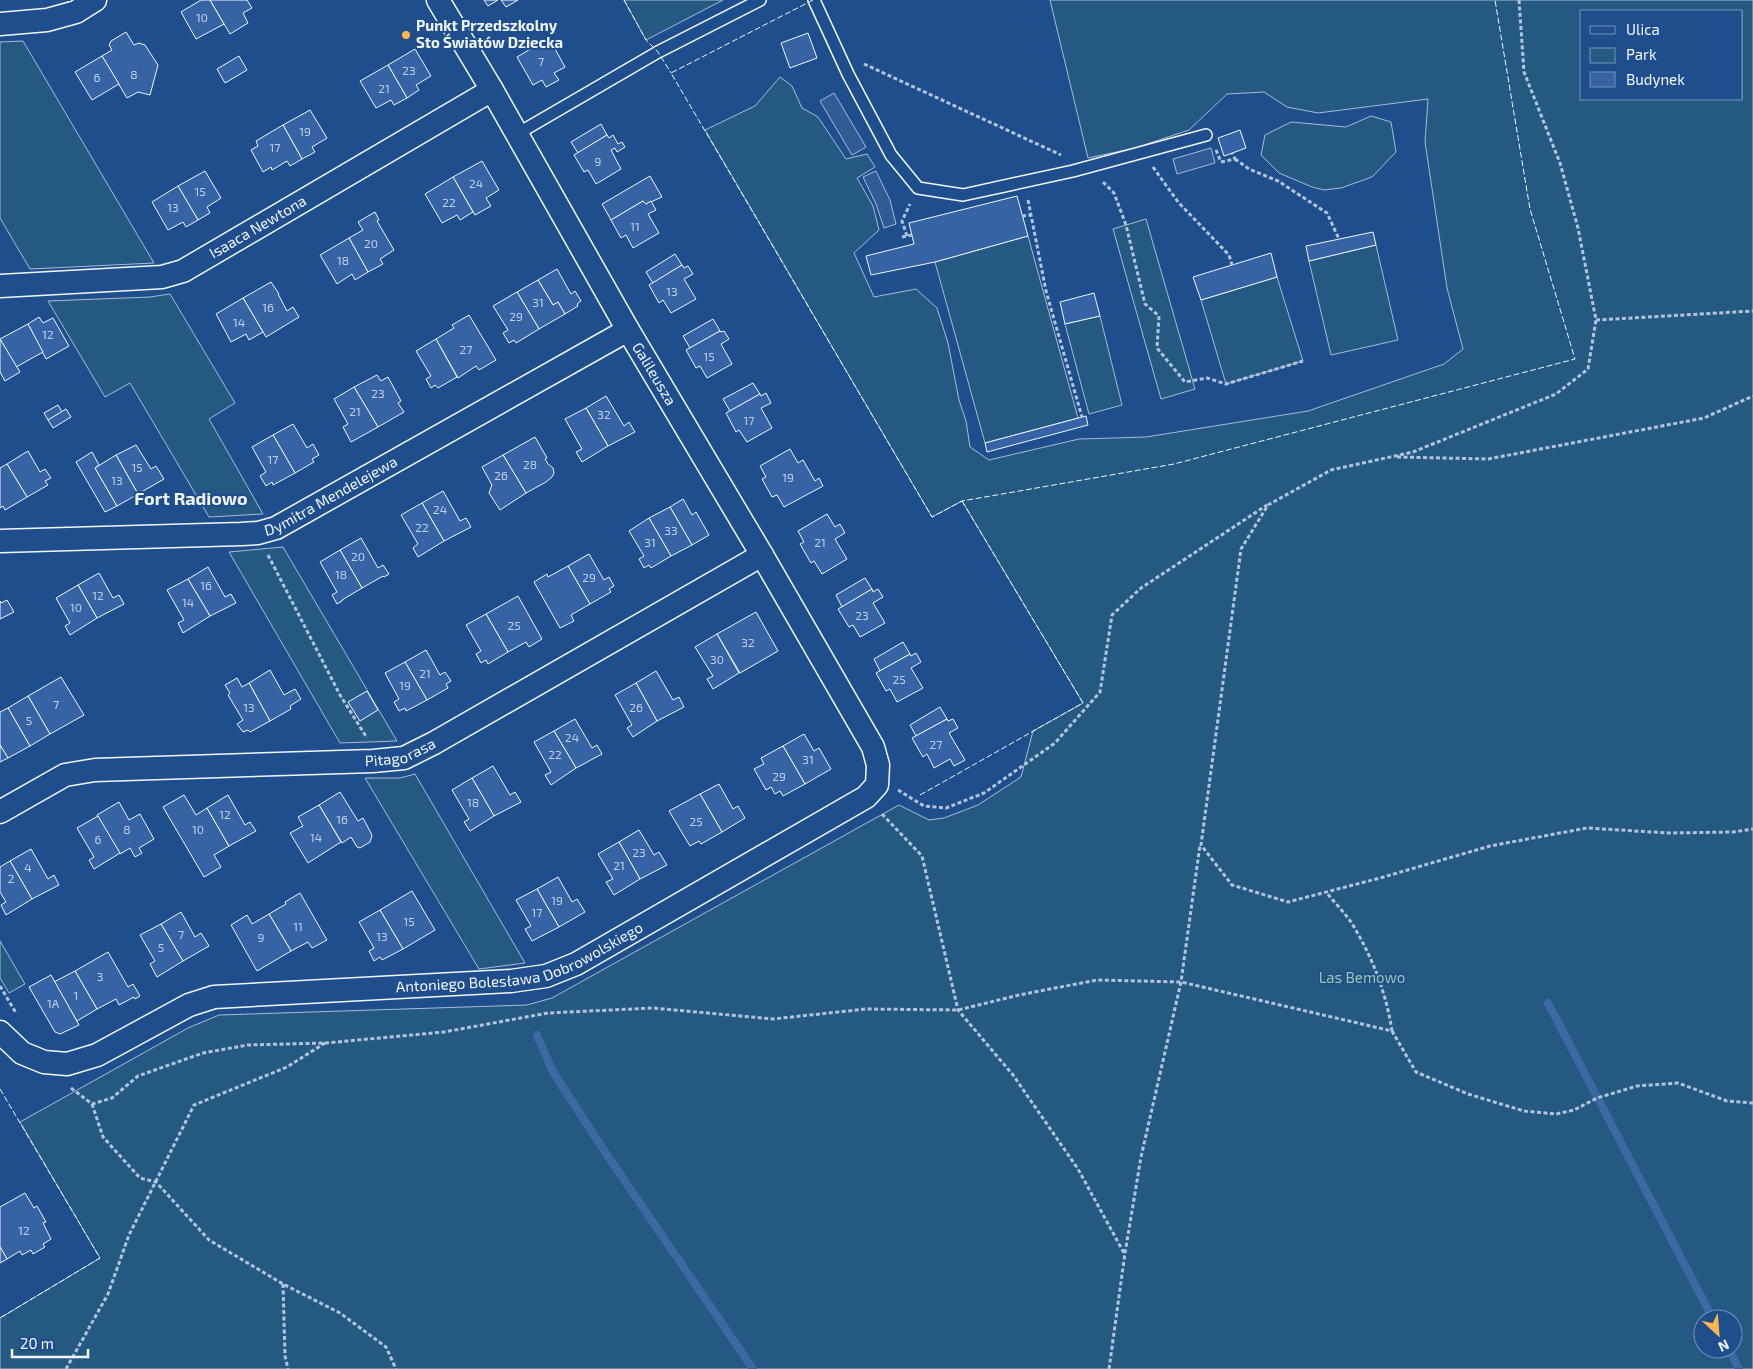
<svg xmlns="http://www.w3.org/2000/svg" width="1753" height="1369" font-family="'Exo 2',sans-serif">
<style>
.green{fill:#245a82;stroke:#a8bbd7;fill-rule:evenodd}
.parking{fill:#305b95;stroke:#a8bbd7}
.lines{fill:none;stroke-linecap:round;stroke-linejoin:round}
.stream{stroke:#3b69a3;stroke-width:8}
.building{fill:#3563a3;stroke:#f2f6ff}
.service-casing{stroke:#f2f6ff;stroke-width:14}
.minor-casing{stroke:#f2f6ff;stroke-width:25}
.path{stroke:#b3c4dc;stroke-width:3;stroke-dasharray:4 2.5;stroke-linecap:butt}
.service{stroke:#1f4e8c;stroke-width:11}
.minor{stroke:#1f4e8c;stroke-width:22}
.fence{stroke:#f2f6ff;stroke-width:1;stroke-dasharray:6 2.5;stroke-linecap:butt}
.poi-dot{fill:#ffb74d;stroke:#1f4e8c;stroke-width:2}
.labels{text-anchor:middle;stroke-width:4;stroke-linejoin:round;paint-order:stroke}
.number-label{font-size:12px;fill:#c3d1e8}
.poi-label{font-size:15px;font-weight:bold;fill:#f2f6ff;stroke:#1f4e8c;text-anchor:start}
.street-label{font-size:15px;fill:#f2f6ff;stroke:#1f4e8c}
.park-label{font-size:15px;fill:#97c8a6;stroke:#1f4e8c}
.quarter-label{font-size:18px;font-weight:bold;fill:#f2f6ff;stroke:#1f4e8c}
</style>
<rect width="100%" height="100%" fill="#1f4e8c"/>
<g class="green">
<path d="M624,0H723L646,40Z"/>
<path d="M1050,0H1753V1369H0V1318L100,1258L20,1122L188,1028L219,1015L527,1005L552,998L899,805L929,820L944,818L978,805L1021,777L1033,731L1083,703L962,501L932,517L705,130L755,106L780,77L792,86L802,108L818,117L846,159L867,154L875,167L857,178L873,206L879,230L854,253L874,297L916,289L937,308L948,343L959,400L966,421L970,447L989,460L1079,439L1146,437L1308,411L1444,364L1463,349L1447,288L1425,142L1428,99L1318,113L1287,107L1264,92L1227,94L1189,130L1135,148L1088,158ZM1582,11H1742V99H1582ZM1703,1319H1733V1349H1703Z"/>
<path d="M23,41L154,263L30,269L0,218V42Z"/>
<path d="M1371,116L1391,122L1396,152L1372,177L1341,188L1324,190L1312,187L1279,173L1261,155L1265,135L1291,122L1346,127Z"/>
<path d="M1146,219L1195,389L1161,399L1113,229Z"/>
<path d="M1028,236L1078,418L985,443L935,262Z"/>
<path d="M1376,245L1398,340L1331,355L1309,261Z"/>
<path d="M1277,277L1303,361L1226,384L1201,300Z"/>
<path d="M170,294L235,403L209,419L263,514L209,517L130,383L105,397L48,301L150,297Z"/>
<path d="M1100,316L1122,405L1089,414L1065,324Z"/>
<path d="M283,547L397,741L340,743L229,552Z"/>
<path d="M415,774L525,963L479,969L365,778H400Z"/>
<path d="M0,941L25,984L9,993L0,978Z"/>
</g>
<g class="parking">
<path d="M834,93L866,147L852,155L820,101Z"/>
<path d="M1211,148L1215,163L1177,174L1173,159Z"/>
<path d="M876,171L890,200L896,224L884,228L876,204L863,177Z"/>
</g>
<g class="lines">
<g class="stream">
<path d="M1548,1003L1713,1319"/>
<path d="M537,1035L553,1072L601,1146L753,1369"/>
<path d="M1729,1349L1739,1369"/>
</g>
</g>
<g class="building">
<path d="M201,0H210L224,24L196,39L181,12Z"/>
<path d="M210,0H247L252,8L243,13L248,23L230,34Z"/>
<path d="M484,0H498L488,6Z"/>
<path d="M501,0H518L506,7Z"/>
<path d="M126,32L134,45L139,43L145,45L158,65L150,95L138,92L127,98L102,56L112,50L109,45L111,41Z"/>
<path d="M808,33L817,58L790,68L781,43Z"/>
<path d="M549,38L565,67L554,73L559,80L546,87L542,80L533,85L517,57Z"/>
<path d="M415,49L431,76L416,85L419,90L407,98L388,65Z"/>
<path d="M102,56L119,84L92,100L75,72Z"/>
<path d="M239,56L247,70L225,83L217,69Z"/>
<path d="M388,65L407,98L394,105L391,100L376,108L360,81Z"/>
<path d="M310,110L327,138L312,147L315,152L302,159L283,125Z"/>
<path d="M601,124L607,135L578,153L571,142Z"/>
<path d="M283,125L302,159L290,166L287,161L272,170L271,167L263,172L251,150L258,146L256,141Z"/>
<path d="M1240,130L1246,148L1224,156L1218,138Z"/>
<path d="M607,135L609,138L613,135L618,144L622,142L625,147L617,152L615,148L611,150L621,169L596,184L588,170L584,172L574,155Z"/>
<path d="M482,161L499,190L486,198L491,206L475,215L453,177Z"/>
<path d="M205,171L221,198L207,207L210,213L198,220L178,186Z"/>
<path d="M650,176L662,197L646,204L643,201L611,220L602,204Z"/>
<path d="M453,177L473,212L460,220L457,215L442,223L425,194Z"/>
<path d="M178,186L198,220L186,227L183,222L168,230L152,202Z"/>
<path d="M1017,196L1028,236L935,262L871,275L866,256L914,244L909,223Z"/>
<path d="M643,201L646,204L651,201L656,210L648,214L659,233L633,248L626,235L621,238L611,220Z"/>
<path d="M375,212L379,220L377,221L394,250L380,259L383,264L368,272L349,238L363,230L358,222Z"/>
<path d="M1373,232L1376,245L1309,261L1306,246Z"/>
<path d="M349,238L368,272L355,280L352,274L337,284L320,255Z"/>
<path d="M1271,253L1277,277L1201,300L1193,277Z"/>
<path d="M675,254L682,265L653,283L646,272Z"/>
<path d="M682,265L684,268L688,266L693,274L684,279L696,299L671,313L663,300L659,303L649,285Z"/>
<path d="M557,269L571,294L575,291L581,301L577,304L578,306L565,314L558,302L553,305L538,280Z"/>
<path d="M538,280L553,305L558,302L565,314L539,329L517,292Z"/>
<path d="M271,282L279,294H278L287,311L293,307L299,317L266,337L243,298Z"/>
<path d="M517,292L539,329L516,343L514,340L509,343L503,333L508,330L493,306Z"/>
<path d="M1094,293L1100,316L1065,324L1060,302Z"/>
<path d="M243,298L263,332L249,340L246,334L231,342L216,314Z"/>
<path d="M469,315L496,360L479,370L476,366L458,378L436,339L454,328L452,325Z"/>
<path d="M39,317L43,323L53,318L69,346L46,359L28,324Z"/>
<path d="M713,319L720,331L690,348L683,336Z"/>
<path d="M28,324L43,352L16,367L0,339Z"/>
<path d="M720,331L721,332L724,331L729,339L721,344L732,364L707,378L700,366L696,368L686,350Z"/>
<path d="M0,339L20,372L5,381L0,372Z"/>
<path d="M436,339L457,377L438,388L435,385L431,388L426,379L431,376L416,351Z"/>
<path d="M377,375L381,381L388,377L401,401L398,403L404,412L378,427L354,387Z"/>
<path d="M753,383L760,394L730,411L723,399Z"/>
<path d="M354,387L378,427L351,442L343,427L348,424L334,399Z"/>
<path d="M766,393L771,403L761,408L772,428L747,442L739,430L736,432L726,413L760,394L761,396Z"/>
<path d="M606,396L624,426L629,422L635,432L608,446L586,408Z"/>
<path d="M58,405L62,412L48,420L44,413Z"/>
<path d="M586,408L608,446L582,462L576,452L582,449L565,419Z"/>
<path d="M66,409L71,417L53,428L48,420Z"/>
<path d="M1086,416L1088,425L987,452L985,443Z"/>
<path d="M293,424L307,448L313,444L319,455L312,459L314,462L295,473L273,435Z"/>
<path d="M273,435L295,473L273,485L272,482L266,486L260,476L266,472L252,447Z"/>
<path d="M535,437L547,458L545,459L548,464L553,468L554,473L552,477L546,482L526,493L503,455Z"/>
<path d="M136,445L151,469L156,466L164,479L138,494L116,455Z"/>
<path d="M790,449L798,463L803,460L815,481L819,478L823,486L784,507L777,495L772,497L762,479L766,477L760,466Z"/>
<path d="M28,451L40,472L45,469L51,478L45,481L48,485L27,497L7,464Z"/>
<path d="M92,452L99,465L95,468L117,506L105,512L76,462Z"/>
<path d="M116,455L138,494L117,506L95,468Z"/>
<path d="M503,455L526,493L500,510L489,493L492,485L482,467Z"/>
<path d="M7,464L27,497L5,510L3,506L0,508V468Z"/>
<path d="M443,491L460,521L466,518L471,527L444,541L422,503Z"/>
<path d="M683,499L692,515L696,512L709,535L692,545L670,507Z"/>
<path d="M422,503L444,541L418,557L413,548L418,544L401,515Z"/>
<path d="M670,507L692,545L671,556L649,518Z"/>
<path d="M827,514L835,527L840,524L845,533L835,539L847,559L822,574L814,561L811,563L800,544L804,542L798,531Z"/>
<path d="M649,518L671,556L651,568L649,565L644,568L639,559L644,556L629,531Z"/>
<path d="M361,538L378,568L383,565L389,574L384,577L383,576L362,588L340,550Z"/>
<path d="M340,550L362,588L342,600V601L337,604L332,595L337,592L320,562Z"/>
<path d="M589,554L604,580L609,577L614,586L609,589L611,592L590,604L568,566Z"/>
<path d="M568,566L590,604L571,615L574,621L560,628L534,582L547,574L548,577Z"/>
<path d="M208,567L225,597L231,594L236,603L210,616L188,579Z"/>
<path d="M99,573L113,598L119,595L124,604L97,618L78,585Z"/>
<path d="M865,578L872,589L842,607L836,595Z"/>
<path d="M188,579L210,616L183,633L178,623L184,620L167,590Z"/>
<path d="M78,585L97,618L70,635L65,626L70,623L56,598Z"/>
<path d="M872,589L873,592L878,589L883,597L873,603L885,623L860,637L853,625L849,627L838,609Z"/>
<path d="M518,596L542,639L529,647L526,642L508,652L486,614Z"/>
<path d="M7,600L14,612L0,619V601L1,603Z"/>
<path d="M756,612L778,651L740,673L717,634Z"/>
<path d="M486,614L508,652L488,664L486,660L481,663L476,654L481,651L466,625Z"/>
<path d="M717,634L739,673L713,689L707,679L713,676L695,647Z"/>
<path d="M903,642L910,654L880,671L874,659Z"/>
<path d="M426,650L440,675L445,672L451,681L446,684L448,688L427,700L405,662Z"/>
<path d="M916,653L921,662L911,668L923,688L897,702L890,689L886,691L876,673L910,654L911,656Z"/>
<path d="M405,662L427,700L406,711L405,708L399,711L394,702L399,699L385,673Z"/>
<path d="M270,670L284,695L295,689L301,699L290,706L291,709L270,721L249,683Z"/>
<path d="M656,671L673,700L679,697L684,707L657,721L636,683Z"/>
<path d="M61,677L84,715L50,734L28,696Z"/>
<path d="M237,678L242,687L249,683L270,721L250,732L248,730L243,732L237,724L243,720L228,695L230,693L225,685Z"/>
<path d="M636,683L657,721L633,737L627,728L632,725L615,695Z"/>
<path d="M367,691L378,710L360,721L348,702Z"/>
<path d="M28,696L50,734L30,746L8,708Z"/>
<path d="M940,707L947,719L916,736L910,725Z"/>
<path d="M8,708L30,746L8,758L0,745V712Z"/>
<path d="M575,719L592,748L597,745L602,754L576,768L554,731Z"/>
<path d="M947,719L948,721L953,719L958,728L949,733L965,760L954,766L950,759L934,768L927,754L923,757L912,738Z"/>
<path d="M554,731L576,768L551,785L545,775L551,772L534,742Z"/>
<path d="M804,734L814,751L819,748L831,769L805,784L783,746Z"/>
<path d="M0,745L8,758L0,762Z"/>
<path d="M783,746L805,784L783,796L780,791L775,794L771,787L766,790L754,769L764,764L761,758Z"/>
<path d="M493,766L510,795L515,792L521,802L494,816L472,778Z"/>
<path d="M472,778L494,816L470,831L464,822L469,819L452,790Z"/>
<path d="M719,784L733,809L738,806L745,818L722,832L700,794Z"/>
<path d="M340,792L358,821L363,818L372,835L370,842L360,848L357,847L351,837L342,843L319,805Z"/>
<path d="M700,794L722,832L701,844L699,841L690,846L669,811Z"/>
<path d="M184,795L196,815L207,808L229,846L214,855L221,867L204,877L163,807Z"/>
<path d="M228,795L245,825L250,822L256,831L229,846L207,808Z"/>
<path d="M119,802L129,820L140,814L154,839L139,848L142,853L135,857L130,848L120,854L97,815Z"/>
<path d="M319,805L341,842L308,863L290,833L303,826L298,817Z"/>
<path d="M98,816L120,853L94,869L89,860L94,857L77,828Z"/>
<path d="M639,830L654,855L659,852L667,865L640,879L619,842Z"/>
<path d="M619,842L640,879L614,895L606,882L613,879L598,854Z"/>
<path d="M31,849L48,879L54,875L59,885L32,899L10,861Z"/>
<path d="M10,861L32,899L6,915L1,905L6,902L0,892V867Z"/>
<path d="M558,877L572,902L577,899L585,912L559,927L537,889Z"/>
<path d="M537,889L559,927L532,941L525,929L531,926L516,900Z"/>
<path d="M412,891L435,930L403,949L380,910Z"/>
<path d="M300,893L327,940L312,948L308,942L291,951L269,914L286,904L285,902Z"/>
<path d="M380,910L403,949L382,960L380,957L374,961L369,951L374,948L359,922Z"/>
<path d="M181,912L195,937L201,933L209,946L183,961L161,924Z"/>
<path d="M269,914L291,951L257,971L231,925L247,915L252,924Z"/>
<path d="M161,924L183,961L157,977L150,964L155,961L140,935Z"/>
<path d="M108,952L128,987L133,984L140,996L135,999L134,997L119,1005L116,999L97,1009L75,971Z"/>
<path d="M75,971L97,1009L77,1021L54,982Z"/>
<path d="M51,975L79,1025L60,1034L55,1032L29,987Z"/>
<path d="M25,1193L34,1208L37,1206L46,1222L43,1223L51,1239L43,1244L45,1247L33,1254L31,1250L22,1255L20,1251L7,1259L0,1247V1207Z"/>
<path d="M0,1247L7,1259L0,1263Z"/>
</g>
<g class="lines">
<defs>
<g id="service">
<path d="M814,0L848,74L891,155L918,188L963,195L1073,171L1206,135"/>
<path d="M517,134L658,52L760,0"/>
</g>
<g id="minor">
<path d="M0,24L47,20L76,12L95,0"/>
<path id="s1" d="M0,286L162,277L183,271L492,90"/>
<path id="s2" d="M0,541L241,534L258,533L276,528L628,330"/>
<path id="s3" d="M0,812L65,775L95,770L373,761L404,758L434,743L762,555"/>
<path id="s4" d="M0,1032L22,1053L44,1062L67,1064L97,1055L189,1005L214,997L511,981L546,976L576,964L866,797L877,785L878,765L873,747L762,555L628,330L492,90L438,0"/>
</g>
</defs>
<use href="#service" class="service-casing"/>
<use href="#minor" class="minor-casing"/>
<g class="path">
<path d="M1519,0L1524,72L1560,163L1578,228L1596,320L1588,369L1556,394L1413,452L1331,470L1268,505L1241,549L1201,845L1232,885L1288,902L1380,878L1490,846L1587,828L1669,833L1733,832L1753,829"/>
<path d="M864,64L1061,155"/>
<path d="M1216,150L1221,162L1235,159L1232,153"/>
<path d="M1235,159L1249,169L1278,181L1327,213L1339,239"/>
<path d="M1153,167L1178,202L1229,255L1232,265"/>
<path d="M1103,182L1114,193L1126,225L1145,304L1159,316L1157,348L1185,382L1207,378L1226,384L1303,361"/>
<path d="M1028,200L1046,291L1082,417"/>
<path d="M1022,216L1031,215"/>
<path d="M907,236L902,221L910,204"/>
<path d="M902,237L912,235"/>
<path d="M1596,320L1753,311"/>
<path d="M1397,457L1488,459L1704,418L1753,396"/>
<path d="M268,555L340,695L367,738"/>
<path d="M898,790L924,806L946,808L984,793L1055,743L1100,692L1112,615L1141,588L1267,505"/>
<path d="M882,814L922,856L958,1010L1013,1075L1078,1169L1124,1253"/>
<path d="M0,986L16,1013"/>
<path d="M1392,1031L1416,1072L1468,1094L1524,1111L1556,1114L1574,1110L1597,1098L1637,1086L1678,1083L1727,1101L1753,1103"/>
<path d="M71,1088L92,1104L112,1098L138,1076L203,1053L248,1045L326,1043L444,1032L548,1013L653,1008L773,1019L866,1009L958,1010L1019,995L1097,980L1181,982L1392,1031C1386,992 1372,956 1351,922C1344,912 1334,902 1326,892"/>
<path d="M92,1104L103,1137L140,1178L156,1182L209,1240L283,1284L340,1313L386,1347L396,1369"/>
<path d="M283,1284L285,1356L288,1369"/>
<path d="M66,1369L108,1294L129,1235L194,1105L287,1067L325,1043"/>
<path d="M1109,1369L1125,1253L1141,1157L1181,982L1200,845"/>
</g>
<use href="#service" class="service"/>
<use href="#minor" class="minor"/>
<g class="fence">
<path d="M624,0L646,40L658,52L671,73"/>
<path d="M813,0L671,73L932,517L962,501L1174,464L1575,359L1530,209L1495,0"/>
<path d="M920,795L1083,703L962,501"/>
<path d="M0,1089L100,1258L0,1318"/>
</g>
</g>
<circle class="poi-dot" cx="406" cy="35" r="5"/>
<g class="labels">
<g class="number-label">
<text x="202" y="22">10</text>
<text x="541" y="66">7</text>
<text x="409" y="75">23</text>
<text x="134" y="79">8</text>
<text x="97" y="82">6</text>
<text x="384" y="93">21</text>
<text x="305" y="136">19</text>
<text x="275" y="152">17</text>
<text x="598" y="166">9</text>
<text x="476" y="188">24</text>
<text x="200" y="196">15</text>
<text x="449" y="207">22</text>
<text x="173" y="212">13</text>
<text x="635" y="231">11</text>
<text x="371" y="248">20</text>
<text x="343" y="265">18</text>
<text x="672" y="296">13</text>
<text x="538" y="307">31</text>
<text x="268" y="312">16</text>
<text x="516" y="321">29</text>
<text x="239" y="327">14</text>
<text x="48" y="339">12</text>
<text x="466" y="354">27</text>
<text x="709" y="361">15</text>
<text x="378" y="398">23</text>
<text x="355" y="416">21</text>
<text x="604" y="419">32</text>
<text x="749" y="425">17</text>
<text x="273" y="464">17</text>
<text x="530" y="469">28</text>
<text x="137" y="472">15</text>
<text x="501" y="480">26</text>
<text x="788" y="482">19</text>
<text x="117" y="485">13</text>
<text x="440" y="514">24</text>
<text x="422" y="532">22</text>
<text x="671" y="535">33</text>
<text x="650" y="547">31</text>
<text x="820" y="547">21</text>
<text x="358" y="561">20</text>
<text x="341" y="579">18</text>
<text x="589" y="582">29</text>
<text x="206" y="590">16</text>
<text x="98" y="600">12</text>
<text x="188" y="607">14</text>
<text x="76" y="612">10</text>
<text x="862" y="620">23</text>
<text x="514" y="630">25</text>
<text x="748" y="647">32</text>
<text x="717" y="664">30</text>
<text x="425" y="678">21</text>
<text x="899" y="684">25</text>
<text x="405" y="690">19</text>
<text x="56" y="709">7</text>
<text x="249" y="712">13</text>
<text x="636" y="712">26</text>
<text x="29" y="725">5</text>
<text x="572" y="742">24</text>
<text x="936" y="749">27</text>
<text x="555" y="759">22</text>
<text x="808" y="764">31</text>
<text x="779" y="781">29</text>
<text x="473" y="807">18</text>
<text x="225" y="819">12</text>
<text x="342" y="824">16</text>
<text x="696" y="826">25</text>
<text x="127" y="834">8</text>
<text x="198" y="834">10</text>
<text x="316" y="842">14</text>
<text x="98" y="844">6</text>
<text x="639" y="857">23</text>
<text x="619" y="870">21</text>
<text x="28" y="872">4</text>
<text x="11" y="883">2</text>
<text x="557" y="905">19</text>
<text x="537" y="917">17</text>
<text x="409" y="926">15</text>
<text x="298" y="931">11</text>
<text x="181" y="939">7</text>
<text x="382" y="941">13</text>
<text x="261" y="942">9</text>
<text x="161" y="952">5</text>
<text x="100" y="981">3</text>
<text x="76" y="1000">1</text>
<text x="53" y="1008">1A</text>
<text x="24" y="1235">12</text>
</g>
<g class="poi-label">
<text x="416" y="31">Punkt Przedszkolny<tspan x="416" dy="17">Sto Światów Dziecka</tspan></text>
</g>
<g class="street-label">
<text dy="5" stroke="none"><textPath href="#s1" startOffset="271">Isaaca Newtona</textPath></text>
<text transform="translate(654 374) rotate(59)" y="5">Galileusza</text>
<text dy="5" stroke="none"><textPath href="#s2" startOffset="340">Dymitra Mendelejewa</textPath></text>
<text dy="5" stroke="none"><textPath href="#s3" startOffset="412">Pitagorasa</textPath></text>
<text dy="5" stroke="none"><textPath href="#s4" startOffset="551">Antoniego Bolesława Dobrowolskiego</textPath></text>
</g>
<g class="park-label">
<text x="1362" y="983">Las Bemowo</text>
</g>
<g class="quarter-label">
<text x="191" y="505">Fort Radiowo</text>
</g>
</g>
<rect x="1580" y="10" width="162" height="90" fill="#1f4e8c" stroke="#7391ba"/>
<rect x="1590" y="26" width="25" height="8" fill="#1f4e8c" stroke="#7391ba"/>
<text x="1626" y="35" font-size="15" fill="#f2f6ff">Ulica</text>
<rect x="1590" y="48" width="25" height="15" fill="#245a82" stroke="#7391ba"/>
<text x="1626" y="60" font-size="15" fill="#f2f6ff">Park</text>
<rect x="1590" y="72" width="25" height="15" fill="#3563a3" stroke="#7391ba"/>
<text x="1626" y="85" font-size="15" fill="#f2f6ff">Budynek</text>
<g transform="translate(1718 1334) rotate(154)"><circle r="24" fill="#1f4e8c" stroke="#7391ba"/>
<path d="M0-4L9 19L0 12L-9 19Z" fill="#ffb74d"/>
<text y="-8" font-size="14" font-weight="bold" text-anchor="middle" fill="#f2f6ff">N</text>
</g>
<path d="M12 1349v8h76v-8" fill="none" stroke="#f2f6ff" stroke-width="2.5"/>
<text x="20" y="1349" font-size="15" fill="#f2f6ff" stroke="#1f4e8c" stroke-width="4" paint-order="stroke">20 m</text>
</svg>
